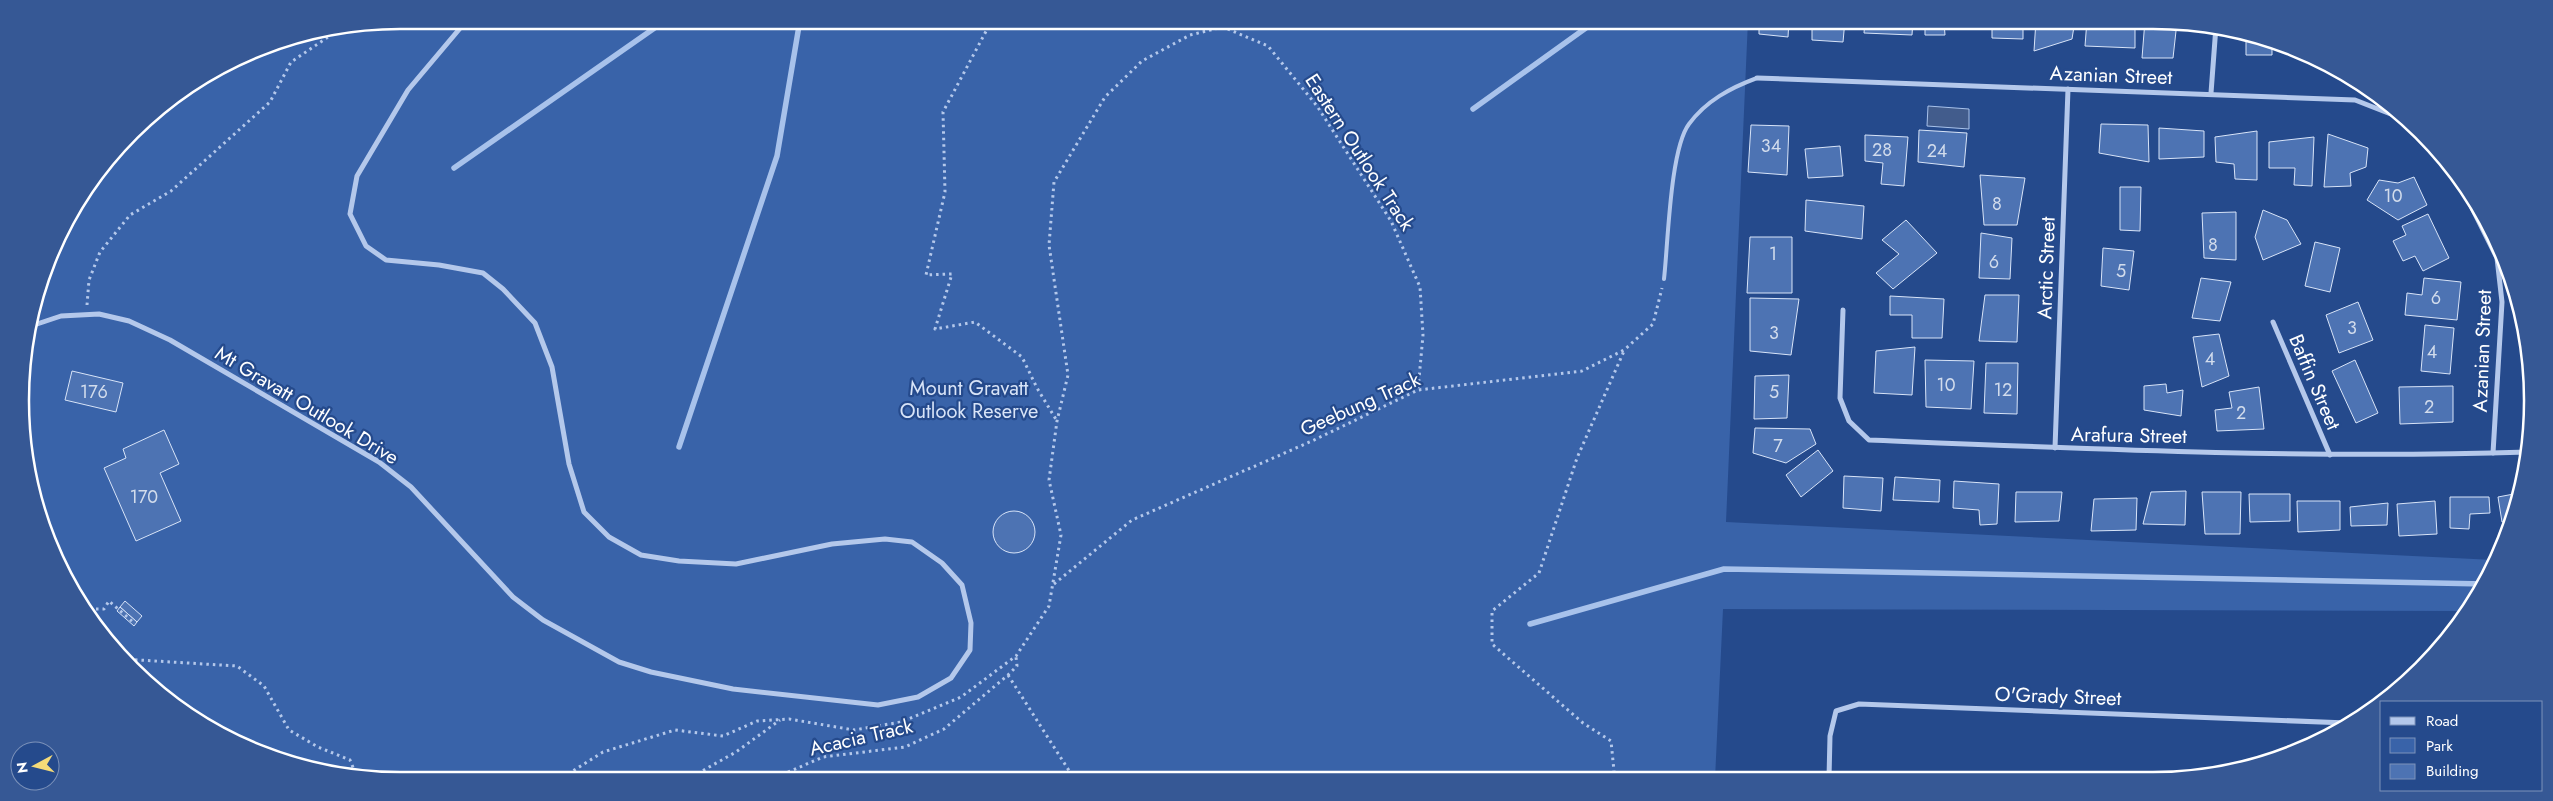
<svg xmlns="http://www.w3.org/2000/svg" width="2553" height="801" font-family="Jost,sans-serif">
<style>
.green{fill:#3963a9}
.water{fill:#425c8c;stroke:#a8c2eb}
.lines{fill:none;stroke-linecap:round;stroke-linejoin:round}
.stream{stroke:#a8c2eb;stroke-width:5.5}
.building{fill:#4d73b3;stroke:#d8e4f8}
.path{stroke:#b4c8eb;stroke-width:3;stroke-dasharray:2.5 4;stroke-linecap:butt}
.lane{stroke:#b4c8eb;stroke-width:4}
.street{stroke:#b4c8eb;stroke-width:5}
.labels{text-anchor:middle;stroke-width:4.5;stroke-linejoin:round;paint-order:stroke}
.number-label{font-size:18px;fill:#d2dcec}
.street-label{font-size:20px;fill:#fff;stroke:#254a8c}
.park-label{font-size:20px;fill:#d8e4f8;stroke:#254a8c}
.rim{fill:none;stroke:#fff;stroke-width:2.5}
</style>
<rect width="100%" height="100%" fill="#254a8c"/>
<path class="green" d="M401,20H1748L1726,522L2494,560L2482,590L2466,611L1723,609L1715,779L401,781L326,774L255,752L189,717L131,669L84,612L33,499L21,426L23,351L59,232L99,169L149,115L255,49L327,27Z"/>
<path class="water" d="M1928,106L1969,109V129L1927,126Z"/>
<g class="lines">
<g class="stream">
<path d="M1473,109L1597,20"/>
<path d="M454,168L666,20"/>
<path d="M679,447L777,156L800,20"/>
<path d="M1530,624L1724,569L2485,584"/>
</g>
</g>
<g class="building">
<path d="M1759,20H1789L1788,37L1759,34Z"/>
<path d="M1812,20H1845L1843,42L1812,40Z"/>
<path d="M1865,20H1913L1912,35L1864,33Z"/>
<path d="M1925,20H1957L1958,22H1944L1945,35H1925Z"/>
<path d="M1992,20H2023V39L1992,38Z"/>
<path d="M2036,20H2075L2072,39L2034,51Z"/>
<path d="M2087,20H2135V48L2085,46Z"/>
<path d="M2145,20L2177,22L2173,58H2142Z"/>
<path d="M2246,33L2272,41V55H2246Z"/>
<path d="M2101,124L2148,125L2149,162L2099,153Z"/>
<path d="M1751,125L1789,126L1787,175L1748,172Z"/>
<path d="M2159,128L2204,131V157L2159,159Z"/>
<path d="M1919,130L1967,133L1964,167L1918,162Z"/>
<path d="M2257,131V180L2235,179L2234,164L2216,162L2215,137Z"/>
<path d="M2328,134L2368,148L2366,167L2350,173L2351,186L2324,187Z"/>
<path d="M1865,135L1908,137L1904,186L1881,184L1883,163L1865,161Z"/>
<path d="M2314,137L2312,186L2294,185L2295,168H2269V142Z"/>
<path d="M1840,146L1843,176L1808,178L1805,149Z"/>
<path d="M1980,175L2025,178L2017,225H1984Z"/>
<path d="M2414,177L2427,205L2398,220L2367,200L2379,180L2398,183Z"/>
<path d="M2120,187H2141L2140,231L2120,230Z"/>
<path d="M1806,200L1864,206L1862,239L1805,231Z"/>
<path d="M2263,210L2287,220L2301,244L2263,260L2255,237Z"/>
<path d="M2236,212V260L2204,258L2202,213Z"/>
<path d="M2428,214L2449,258L2423,271L2415,256L2403,261L2393,241L2406,235L2402,226Z"/>
<path d="M1906,220L1937,253L1893,289L1876,273L1899,254L1882,240Z"/>
<path d="M1981,233L2012,238L2010,279L1979,278Z"/>
<path d="M1750,237H1792V293H1747Z"/>
<path d="M2315,242L2340,248L2330,292L2305,286Z"/>
<path d="M2103,248L2134,251L2129,290L2101,286Z"/>
<path d="M2201,278L2231,282L2220,321L2192,318Z"/>
<path d="M2424,278L2461,282L2457,320L2405,315L2407,293L2422,295Z"/>
<path d="M1985,295H2019L2017,342L1979,341Z"/>
<path d="M1890,296L1944,299L1942,338H1912V315H1890Z"/>
<path d="M1750,298L1799,299L1791,355L1750,351Z"/>
<path d="M2358,302L2373,340L2339,353L2326,315Z"/>
<path d="M2425,325L2454,328L2450,374L2421,371Z"/>
<path d="M2219,334L2229,376L2202,387L2193,337Z"/>
<path d="M1915,347L1912,395L1874,393L1876,351Z"/>
<path d="M1925,360L1974,361L1971,409L1926,407Z"/>
<path d="M2355,360L2378,413L2356,423L2332,371Z"/>
<path d="M2529,361L2533,401L2532,413H2529Z"/>
<path d="M1986,363H2018L2017,414L1984,413Z"/>
<path d="M72,371L123,383L116,412L65,400Z"/>
<path d="M1789,375L1787,418L1754,419L1755,376Z"/>
<path d="M2166,384L2167,393L2183,390L2181,416L2144,410V386Z"/>
<path d="M2453,386V422L2400,424L2399,387Z"/>
<path d="M2259,387L2264,429L2217,431L2215,410L2232,408L2229,392Z"/>
<path d="M1755,428L1810,429L1816,444L1786,463L1753,453Z"/>
<path d="M164,430L179,464L160,473L181,521L136,541L104,468L126,458L123,449Z"/>
<path d="M1818,450L1833,471L1801,497L1786,475Z"/>
<path d="M1844,476L1883,478L1881,511L1843,508Z"/>
<path d="M1895,477L1940,480L1939,502L1893,500Z"/>
<path d="M1954,481L1999,484L1997,524L1980,525L1979,510L1953,508Z"/>
<path d="M2186,491L2185,525L2143,524L2151,492Z"/>
<path d="M2016,492H2062L2059,521L2015,522Z"/>
<path d="M2202,492H2241L2240,534H2205Z"/>
<path d="M2519,493L2508,521L2502,522L2498,497Z"/>
<path d="M2249,494H2290V521L2250,522Z"/>
<path d="M2450,497H2489L2490,513L2470,514L2469,529L2450,528Z"/>
<path d="M2137,498L2136,530L2091,531L2094,499Z"/>
<path d="M2297,501H2340V530L2298,532Z"/>
<path d="M2435,501L2437,534L2399,536L2397,504Z"/>
<path d="M2388,503L2387,525L2351,526L2350,507Z"/>
<circle cx="1014" cy="532" r="21"/>
<path d="M125,601L142,616L137,622L120,607Z"/>
<path d="M120,607L137,622L134,626L117,611Z"/>
</g>
<g class="lines">
<g class="path">
<path d="M992,20L943,112L945,192L926,275L952,274L935,329L975,322L1022,357L1037,388L1057,421"/>
<path d="M87,305L89,280L100,252L130,215L171,191L270,102L291,62L346,25"/>
<path d="M1054,584L1132,520L1312,441L1418,390L1582,371L1624,350L1653,324L1662,288"/>
<path d="M80,603H81"/>
<path d="M96,609H104L109,601L134,623"/>
<path d="M122,659L237,666L264,686L289,730L318,747L350,760L357,777"/>
<path d="M1008,675L1075,780"/>
<path d="M1611,779L1614,771L1611,741L1583,723L1492,644V611L1539,573L1577,458L1624,351"/>
<path d="M686,780L736,752L780,720"/>
<path d="M770,780L823,757L905,747L944,729L1008,675L1017,666L1016,657"/>
<path d="M557,781L603,752L675,730L723,736L757,721L789,719L854,730L901,722L961,697L1016,656L1049,606L1061,535L1049,480L1057,421L1068,375L1049,245L1054,182L1105,97L1142,61L1190,35L1223,27L1268,46L1317,106L1391,221L1420,287L1423,335L1418,390"/>
</g>
<path class="lane" d="M1664,279C1668,245 1670,149 1689,124C1706,101 1730,88 1757,78"/>
<g class="street">
<path d="M1757,78L2355,100L2401,118L2444,158"/>
<path d="M2211,93L2216,26"/>
<path d="M2453,170L2497,258L2502,302L2493,453"/>
<path d="M1843,310L1840,398L1849,421L1869,440C2088,449 2308,459 2528,452"/>
<path d="M2273,322L2330,455"/>
<path d="M31,326L61,316L99,314L129,321L170,340L379,462L411,487L513,597L543,620L619,662L651,672L733,689L878,705L918,697L951,678L970,650L971,623L962,585L942,563L912,542L885,539L832,544L736,564L679,561L641,555L609,537L584,512L569,464L552,367L535,323L503,289L483,273L439,265L386,260L366,246L350,214L357,176L408,90L467,20"/>
<path d="M2055,448L2068,89"/>
<path d="M1829,778L1830,736L1836,711L1859,704L2347,723"/>
</g>
</g>
<g class="labels">
<g class="number-label">
<text x="1771" y="152">34</text>
<text x="1882" y="156">28</text>
<text x="1937" y="157">24</text>
<text x="2393" y="202">10</text>
<text x="1997" y="210">8</text>
<text x="2213" y="251">8</text>
<text x="1773" y="260">1</text>
<text x="1994" y="268">6</text>
<text x="2121" y="277">5</text>
<text x="2436" y="304">6</text>
<text x="2352" y="334">3</text>
<text x="1774" y="339">3</text>
<text x="2432" y="358">4</text>
<text x="2210" y="365">4</text>
<text x="1946" y="391">10</text>
<text x="2003" y="396">12</text>
<text x="94" y="398">176</text>
<text x="1774" y="398">5</text>
<text x="2429" y="413">2</text>
<text x="2241" y="419">2</text>
<text x="1778" y="452">7</text>
<text x="144" y="503">170</text>
</g>
<g class="street-label">
<text transform="translate(2111 75) rotate(2)" y="7">Azanian Street</text>
<text transform="translate(1360 152) rotate(57)" y="7">Eastern Outlook Track</text>
<text transform="translate(2046 268) rotate(-88)" y="7">Arctic Street</text>
<text transform="translate(2482 351) rotate(-88)" y="7">Azanian Street</text>
<text transform="translate(2315 382) rotate(67)" y="7">Baffin Street</text>
<text transform="translate(1360 404) rotate(-24)" y="7">Geebung Track</text>
<text transform="translate(307 405) rotate(31)" y="7">Mt Gravatt Outlook Drive</text>
<text transform="translate(2129 435) rotate(1)" y="7">Arafura Street</text>
<text transform="translate(2058 696) rotate(2)" y="7">O'Grady Street</text>
<text transform="translate(861 737) rotate(-13)" y="7">Acacia Track</text>
</g>
<g class="park-label">
<text x="969" y="395">Mount Gravatt<tspan x="969" dy="23">Outlook Reserve</tspan></text>
</g>
</g>
<path d="M0 0H2553V801H0ZM400 29H2153A371 371 0 0 1 2524 400V401A371 371 0 0 1 2153 772H400A371 371 0 0 1 29 401V400A371 371 0 0 1 400 29Z" fill="#365895" fill-rule="evenodd"/>
<path class="rim" d="M400 29H2153A371 371 0 0 1 2524 400V401A371 371 0 0 1 2153 772H400A371 371 0 0 1 29 401V400A371 371 0 0 1 400 29Z"/>
<rect x="2380" y="701" width="162" height="90" fill="#254a8c" stroke="#7c92ba"/>
<rect x="2390" y="717" width="25" height="8" fill="#b4c8eb" stroke="#7c92ba"/>
<text x="2426" y="726" font-size="15" fill="#ffffff">Road</text>
<rect x="2390" y="738" width="25" height="15" fill="#3963a9" stroke="#7c92ba"/>
<text x="2426" y="751" font-size="15" fill="#ffffff">Park</text>
<rect x="2390" y="764" width="25" height="15" fill="#4d73b3" stroke="#7c92ba"/>
<text x="2426" y="776" font-size="15" fill="#ffffff">Building</text>
<g transform="translate(35 766) rotate(263)"><circle r="24" fill="#254a8c" stroke="#7c92ba"/>
<path d="M0-4L9 19L0 12L-9 19Z" fill="#f4da78"/>
<text y="-8" font-size="14" font-weight="bold" text-anchor="middle" fill="#ffffff">N</text>
</g>
</svg>
